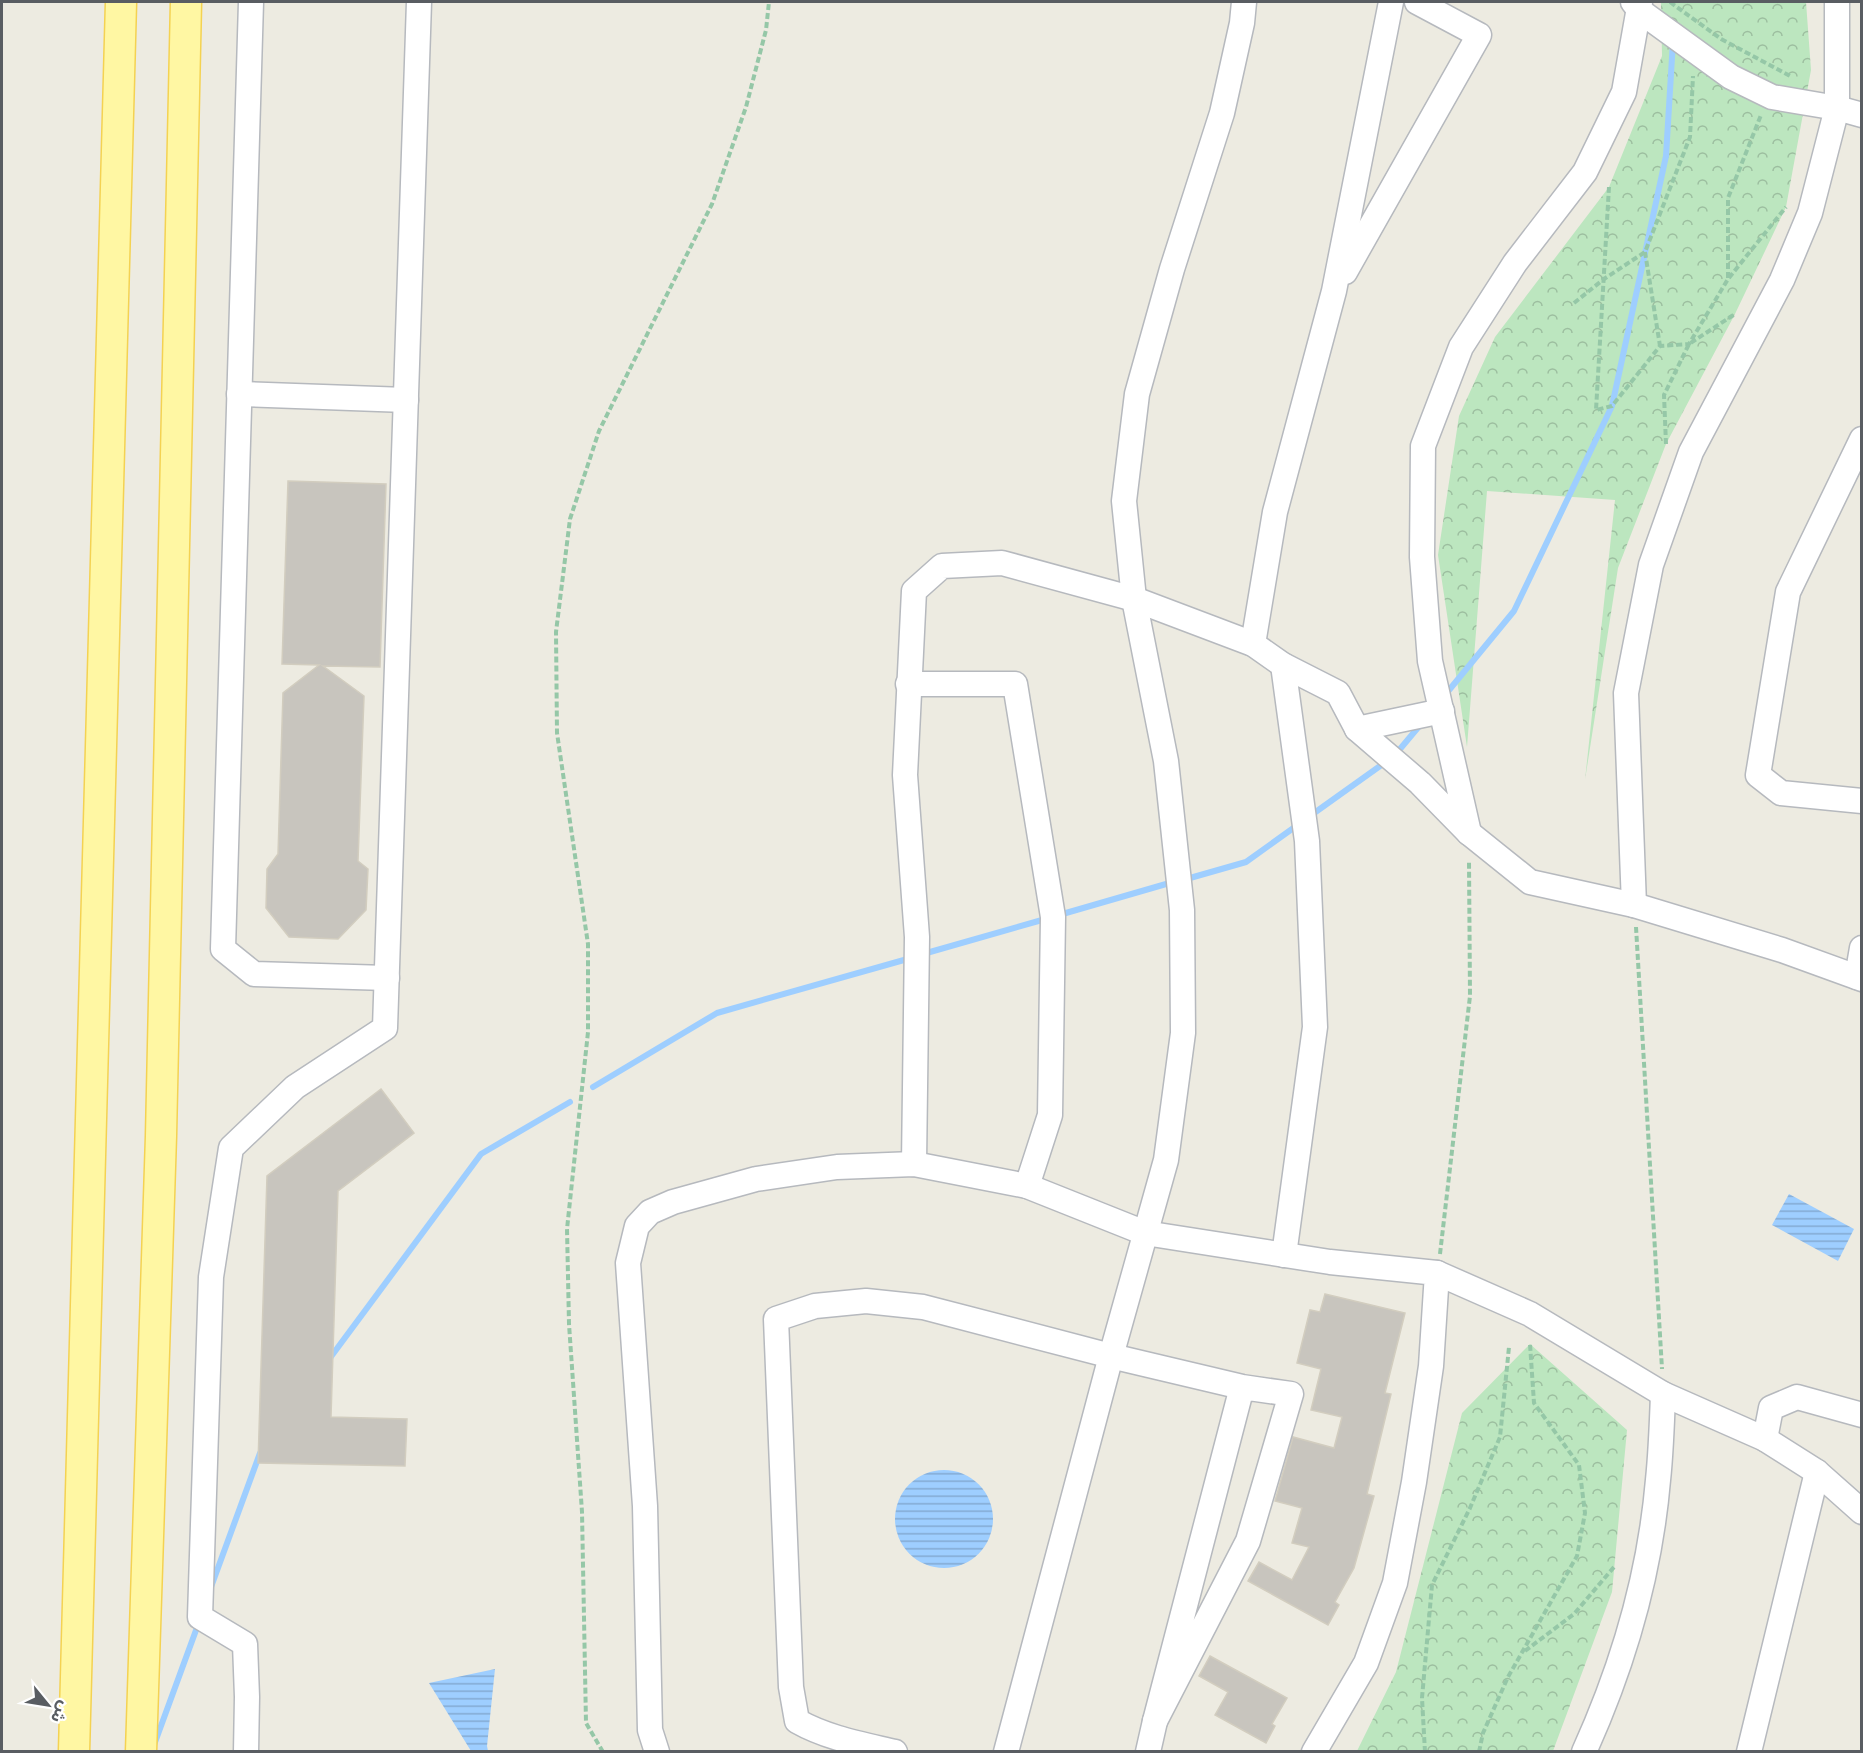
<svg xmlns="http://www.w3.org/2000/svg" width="1863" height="1753" font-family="'Golos Text','Noto Sans Arabic',sans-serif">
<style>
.park{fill:url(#park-crowns)}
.water{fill:url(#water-rules)}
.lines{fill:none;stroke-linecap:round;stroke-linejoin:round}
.stream{stroke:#9eceff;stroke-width:6}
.building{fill:#c8c5be;stroke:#d2cdbf;stroke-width:1.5}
.minor-casing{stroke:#b6b9be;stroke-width:27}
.major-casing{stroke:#f4d252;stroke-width:33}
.path{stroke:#95c7a7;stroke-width:4;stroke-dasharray:6 3;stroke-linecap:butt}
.minor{stroke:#fff;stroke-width:24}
.major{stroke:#fff7a3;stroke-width:30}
</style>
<defs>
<pattern id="park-crowns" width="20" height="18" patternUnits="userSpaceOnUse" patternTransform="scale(1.5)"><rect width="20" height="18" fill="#bce6bf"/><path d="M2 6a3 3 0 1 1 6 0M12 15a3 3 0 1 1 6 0" fill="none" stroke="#9cbe9f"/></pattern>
<pattern id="water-rules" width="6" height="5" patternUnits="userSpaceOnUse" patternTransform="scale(1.5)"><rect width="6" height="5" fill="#9eceff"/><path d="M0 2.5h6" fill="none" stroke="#84aad2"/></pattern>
</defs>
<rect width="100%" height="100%" fill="#edebe1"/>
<g class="park">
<path d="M1661,2H1806L1811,70L1786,207L1735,314L1666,444L1618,568L1585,780L1615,500L1487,491L1467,747L1438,555L1459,416L1495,337L1609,187L1662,56Z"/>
<path d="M1530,1344L1627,1430L1612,1592L1553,1751H1357L1396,1672L1462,1413Z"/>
</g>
<g class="water">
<path d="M1789,1194L1854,1229L1838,1261L1772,1225Z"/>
<circle cx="944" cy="1519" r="49"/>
<path d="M495,1669L487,1746L488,1751H471L429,1683Z"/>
</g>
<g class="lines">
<g class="stream">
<path d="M1445,695L1514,611L1612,406L1666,156L1673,41"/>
<path d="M1395,755L1421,724"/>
<path d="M1310,816L1387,761"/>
<path d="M1183,880L1246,862L1299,824"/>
<path d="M1059,915L1173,882"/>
<path d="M923,954L1049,918"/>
<path d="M593,1087L717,1013L911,958"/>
<path d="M330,1358L481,1154L570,1102"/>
<path d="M211,1587L260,1453"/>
<path d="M154,1745L199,1622"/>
</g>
</g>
<g class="building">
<path d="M288,481L386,484L380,667L323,666L364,696L358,861L368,869L366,910L338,939L289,937L266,908L267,869L278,854L283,693L319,665L282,664Z"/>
<path d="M381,1089L414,1133L338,1191L331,1417L407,1419L405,1466L258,1463L267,1176Z"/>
<path d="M1325,1294L1405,1313L1385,1393L1391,1394L1367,1494L1374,1496L1354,1568L1335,1602L1339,1605L1328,1625L1248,1581L1259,1562L1292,1580L1309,1547L1292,1543L1302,1508L1275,1501L1293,1437L1334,1448L1342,1417L1311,1410L1321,1369L1297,1363L1310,1310L1320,1312Z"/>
<path d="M1210,1656L1287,1698L1272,1724L1275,1726L1266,1743L1215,1715L1228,1692L1199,1676Z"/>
</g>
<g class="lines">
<defs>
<g id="minor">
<path d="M251,2L223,949L254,974L387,978"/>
<path d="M1633,2L1640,11L1731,77L1772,97L1837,108L1862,115"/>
<path d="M1345,272L1479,35L1417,2"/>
<path d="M239,394L406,400"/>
<path d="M1862,439L1788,592L1758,775L1781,793L1862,801"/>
<path d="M1253,644L1275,512L1334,291L1391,2"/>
<path d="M1283,665L1307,841L1315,1027L1284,1255"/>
<path d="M908,684H1015L1053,917L1050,1115L1027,1186"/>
<path d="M1357,729L1442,711"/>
<path d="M1469,833L1430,661L1422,557L1423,446L1461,347L1515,263L1585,172L1624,92L1640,2"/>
<path d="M1634,905L1626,693L1651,565L1691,452L1782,280L1810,213L1837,108V2"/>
<path d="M1857,977L1862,948"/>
<path d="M914,1164L917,937L905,775L914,591L942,566L1002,563L1134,599L1253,644L1283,665L1338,693L1357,729L1420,783L1469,833L1530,882L1634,905L1782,950L1862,979"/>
<path d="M1437,1273L1530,1314L1663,1394L1765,1439L1817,1472L1862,1512"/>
<path d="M1765,1439L1771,1408L1797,1397L1862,1415"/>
<path d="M246,1752L247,1697L245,1644L200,1617L211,1277L231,1148L295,1087L385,1028L419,2"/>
<path d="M657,1752L650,1730L645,1506L628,1263L637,1226L650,1212L673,1202L756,1179L837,1167L914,1164L1027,1186L1145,1233L1330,1262L1437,1273L1431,1366L1414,1482L1395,1583L1366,1663L1314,1752"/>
<path d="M895,1752C861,1744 827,1738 797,1721L791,1687L776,1319L815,1306L866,1301L923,1307L1111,1356L1242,1387L1291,1394L1248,1541L1155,1721L1242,1387"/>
<path d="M1006,1752L1111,1356L1166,1160L1183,1033L1182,910L1166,761L1134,599L1124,501L1137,394L1172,269L1222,113L1242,23L1244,2"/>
<path d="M1148,1752L1155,1721"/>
<path d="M1584,1752C1623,1666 1650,1574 1658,1480C1661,1452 1662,1423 1663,1394"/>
<path d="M1749,1752L1817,1472"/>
</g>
<g id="major">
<path d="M74,1752L121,2"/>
<path d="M141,1752L161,1136L186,2"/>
</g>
</defs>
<use href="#minor" class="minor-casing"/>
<use href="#major" class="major-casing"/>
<g class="path">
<path d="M1670,2L1721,39L1792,77"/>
<path d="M1609,187L1596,410L1612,406L1660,346L1689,344L1728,279L1786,207"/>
<path d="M1645,252L1660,346"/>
<path d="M1728,278V198L1761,115"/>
<path d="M1574,303L1604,279L1645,252L1690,137L1693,76"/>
<path d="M1666,444L1664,395L1689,344L1735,314"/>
<path d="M1636,927L1662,1369"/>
<path d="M1440,1254L1470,996L1469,861"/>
<path d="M1525,1651L1574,1614L1614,1567"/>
<path d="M603,1752L586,1723L582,1512L569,1324L567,1229L588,1032V944L557,733L556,632L570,519L599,431L712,204L746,107L766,30L769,2"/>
<path d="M1425,1752L1422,1698L1432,1585L1470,1508L1500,1437L1509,1347"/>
<path d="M1479,1752L1483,1733L1508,1677L1577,1556L1585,1513L1579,1465L1534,1403L1530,1344"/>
</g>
<use href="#minor" class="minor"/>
<use href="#major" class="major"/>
</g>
<rect width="1863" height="1753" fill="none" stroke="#595d62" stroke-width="6"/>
<g transform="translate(48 1705) rotate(120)" stroke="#ffffff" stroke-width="4.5" paint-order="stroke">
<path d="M0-4.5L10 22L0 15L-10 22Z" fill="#595d62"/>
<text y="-9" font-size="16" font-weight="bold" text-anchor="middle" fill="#595d62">ش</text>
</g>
</svg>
